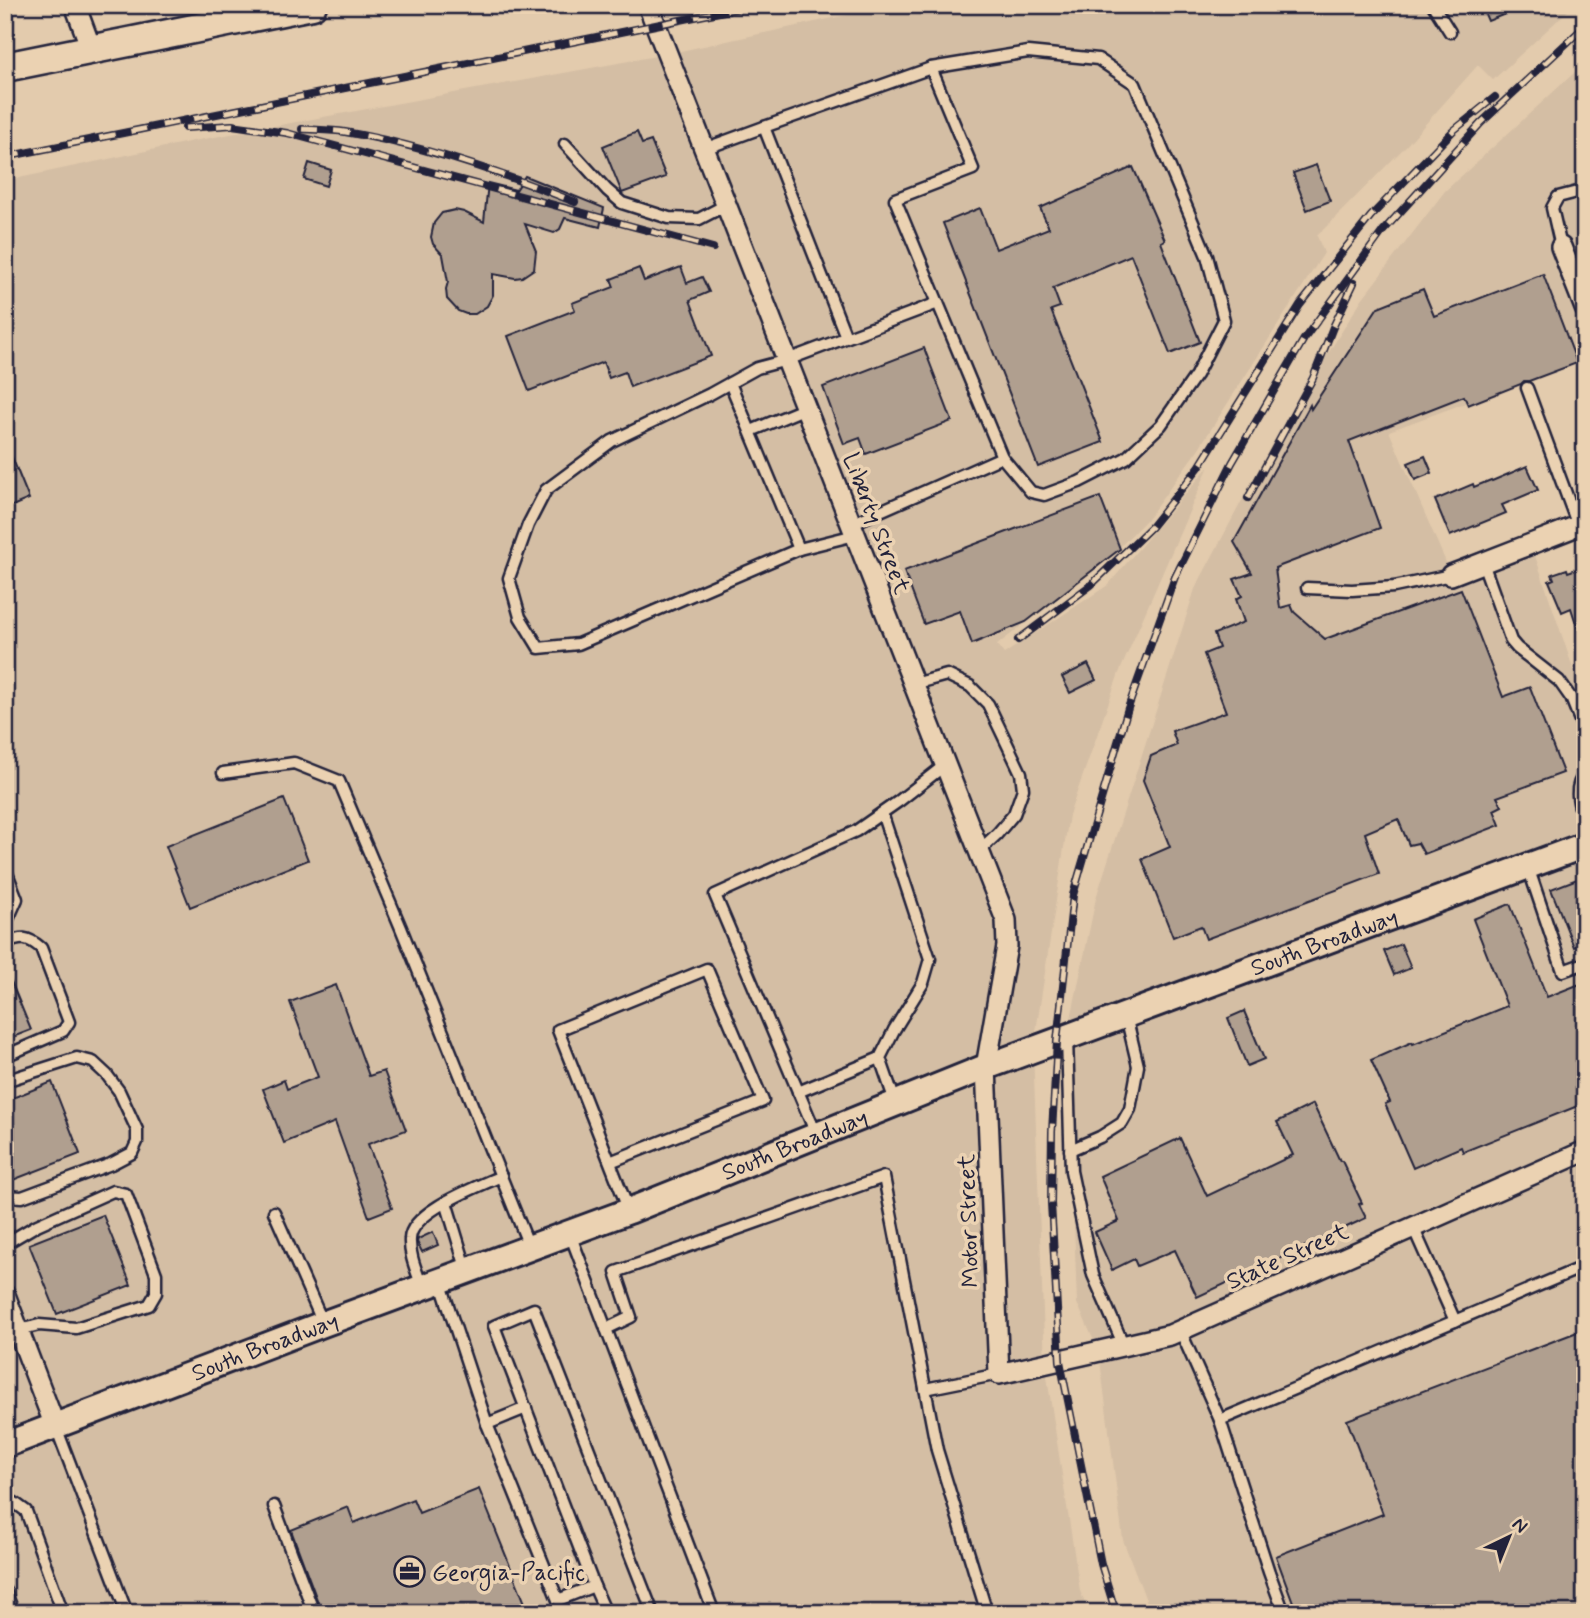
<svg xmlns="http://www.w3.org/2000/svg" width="1590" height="1618" font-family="Mynerve,sans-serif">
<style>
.built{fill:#d4bea4}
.building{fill:#b09f8f;stroke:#22223b;stroke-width:2}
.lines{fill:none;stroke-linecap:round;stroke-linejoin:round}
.service-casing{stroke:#22223b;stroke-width:15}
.minor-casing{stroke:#22223b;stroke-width:24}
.tertiary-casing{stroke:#22223b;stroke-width:30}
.secondary-casing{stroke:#22223b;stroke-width:33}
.service{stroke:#ebd2b2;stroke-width:10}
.minor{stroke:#ebd2b2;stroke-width:19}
.tertiary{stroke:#ebd2b2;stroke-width:24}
.secondary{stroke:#ebd2b2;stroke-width:28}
.rail-casing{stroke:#22223b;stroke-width:8}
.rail{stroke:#ebd2b2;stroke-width:5;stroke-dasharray:16;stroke-linecap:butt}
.labels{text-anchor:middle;stroke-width:7;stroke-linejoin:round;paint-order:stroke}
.street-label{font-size:24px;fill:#22223b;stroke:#ebd2b2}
.poi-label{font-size:24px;fill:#22223b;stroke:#ebd2b2;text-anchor:start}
</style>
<rect width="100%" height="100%" fill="#e3cbad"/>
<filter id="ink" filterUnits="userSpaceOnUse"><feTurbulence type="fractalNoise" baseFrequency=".0143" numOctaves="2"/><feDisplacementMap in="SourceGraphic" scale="14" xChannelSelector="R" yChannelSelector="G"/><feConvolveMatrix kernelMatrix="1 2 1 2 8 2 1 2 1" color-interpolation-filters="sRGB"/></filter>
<g filter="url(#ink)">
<g class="built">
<path d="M893,5H1574L1493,80L1478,65L1405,147L1317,236L1324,253L1199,448L1149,517L1109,558L997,645L1004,654L1108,585L1209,466L1119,673L1069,815L1033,1051L1045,1364L1080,1591L1089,1613H5V181L193,141L667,54Z"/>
<path d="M1585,63V359L1389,431L1451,574L1531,544L1579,686L1585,684V1613H1151L1123,1540L1099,1352L1077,1303L1067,1038L1096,898L1195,589L1273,442L1362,299L1445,191Z"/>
</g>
<g class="building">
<path d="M1481,5H1525V6L1488,21Z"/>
<path d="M637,132L642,144L651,141L666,177L622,193L603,146Z"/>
<path d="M309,163L331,170L326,186L304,179Z"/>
<path d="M1316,165L1330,201L1307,210L1293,173Z"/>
<path d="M1133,167L1165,240L1161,242L1200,342L1170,354L1131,255L1053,288L1060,307L1051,310L1103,442L1038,467L943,223L980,208L996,249L1049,228L1040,208Z"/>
<path d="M525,176L604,208L600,227L565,218L560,229L554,233L525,224L536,251L534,269L522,277L515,278L493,274V295L487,306L475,314H466L458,311L447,299L446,289L448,282L443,255L433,244L431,237L434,223L442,213L455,210L464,212L484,222L488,183L516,190Z"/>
<path d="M681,267L687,283L702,277L709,292L690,300L711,356L630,387L625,372L609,378L603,362L529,391L508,336L575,310L572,303L614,287L611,279L639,268L644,281Z"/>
<path d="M1543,274L1577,363L1529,381H1524L1521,384L1468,405L1464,396L1349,441L1380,528L1275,568L1280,608L1291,605L1294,612L1325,639L1461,589L1503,697L1530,687L1563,773L1497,797L1502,806L1494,810L1500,825L1424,854L1418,843L1409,845L1398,819L1365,833L1379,874L1206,939L1201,926L1173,937L1142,859L1170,847L1143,780L1151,756L1177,745L1172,731L1226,712L1204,654L1219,648L1214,634L1244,622L1236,599L1242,596L1234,579L1252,573L1234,542L1310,405L1311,409L1378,307L1423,289L1434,316Z"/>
<path d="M924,348L952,421L866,454L860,438L844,444L823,387Z"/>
<path d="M5,440L29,499L5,509Z"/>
<path d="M1425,456L1432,473L1415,480L1408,463Z"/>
<path d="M1527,466L1538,490L1502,505L1506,513L1450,536L1435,500L1473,484L1474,487L1491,480L1492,481Z"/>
<path d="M1100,497L1120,549L1026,622L972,644L960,611L924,624L904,571Z"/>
<path d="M1585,566V641L1582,642L1571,608L1562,612L1549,581L1554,579L1552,574L1567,569L1568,572Z"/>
<path d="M1088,664L1096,680L1070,693L1062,677Z"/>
<path d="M284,799L308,860L190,907L166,846Z"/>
<path d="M1585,876V943L1574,947L1551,889Z"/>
<path d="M1510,904L1547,997L1585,982V1103L1463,1152L1461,1147L1413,1168L1385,1104L1390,1102L1371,1060L1412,1042L1413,1044L1507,1006L1473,919Z"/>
<path d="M1401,944L1411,968L1394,975L1384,951Z"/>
<path d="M5,967L31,1030L5,1040Z"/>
<path d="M336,985L369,1076L384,1071L406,1130L368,1144L392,1208L369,1217L335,1122L284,1143L263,1089L284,1080L287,1089L318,1077L290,1002Z"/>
<path d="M1244,1011L1264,1059L1247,1066L1228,1018Z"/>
<path d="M52,1082L80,1154L5,1183V1101Z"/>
<path d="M1313,1104L1340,1161H1342L1362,1203L1359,1204L1366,1218L1197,1297L1175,1250L1137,1266L1134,1259L1112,1270L1095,1232L1119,1221L1100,1176L1180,1138L1207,1196L1293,1155L1277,1122Z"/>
<path d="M103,1215L131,1285L57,1314L29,1244Z"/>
<path d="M433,1232L438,1245L422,1252L417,1242L418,1239Z"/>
<path d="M1585,1329V1613H1297L1276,1556L1383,1514L1347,1420Z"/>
<path d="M479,1489L529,1613H322L291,1530L348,1507L354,1523L413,1499L419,1513Z"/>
</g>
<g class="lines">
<defs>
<g id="service">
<path d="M1433,5L1450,32"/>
<path d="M931,68L1028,52L1098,59L1135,84L1207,256L1224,320L1196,375L1161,425L1126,458L1079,482L1044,495L1031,492L1002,457"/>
<path d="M764,127L931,68L973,169L895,199L938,303"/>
<path d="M565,144L607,190L622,203L669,218L699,219L726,205"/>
<path d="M704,149L764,127L846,337"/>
<path d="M1561,247L1552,208L1558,197L1585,190"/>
<path d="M730,383L799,549L855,535"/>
<path d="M1527,388L1578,526"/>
<path d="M751,431L806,408"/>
<path d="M799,549L578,644L539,648L520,617L509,578L528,525L546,490L612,441L710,394L757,368L787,360L938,303L1002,457L851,524"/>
<path d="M1483,563L1511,641L1517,648L1559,681L1571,698L1585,733"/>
<path d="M1307,588L1352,590L1394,587L1451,575"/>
<path d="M914,684L947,675L970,686L988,704L1021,773L1023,789L1014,814L997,834L979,851"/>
<path d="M223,773L294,763L339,781L401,928L529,1246"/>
<path d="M1585,774C1571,788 1581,809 1585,826"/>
<path d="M882,813L930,959L923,983L894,1030L880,1058L896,1104"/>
<path d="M1528,867L1563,971L1585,963"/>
<path d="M5,868L17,899L9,917L5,919"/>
<path d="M5,943C22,937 27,936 41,948L69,1022L63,1031L5,1056"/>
<path d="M1067,1038L1071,1171L1093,1275L1124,1346"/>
<path d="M5,1081L77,1058L93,1062L107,1075L119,1091L137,1130V1142L132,1153L111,1164L22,1197L5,1196"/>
<path d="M798,1092L880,1058"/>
<path d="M817,1136L715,895L856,831L899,801L945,765"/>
<path d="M1070,1150L1100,1137L1122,1123L1130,1109L1138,1066L1126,1016"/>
<path d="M610,1162L763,1101L707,969L558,1030L629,1211"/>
<path d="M446,1202L467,1271"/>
<path d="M274,1212L323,1323"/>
<path d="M1413,1227L1455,1321"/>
<path d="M570,1234L714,1613"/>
<path d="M5,1244L37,1225L113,1191L126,1194L156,1274V1293L149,1305L76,1328L39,1325L19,1330"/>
<path d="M440,1281L487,1424L526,1408"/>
<path d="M422,1287C417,1272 409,1255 410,1239C411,1211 478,1187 501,1176"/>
<path d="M606,1329L631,1317L616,1272L884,1177L937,1450L987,1613"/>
<path d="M1180,1330L1220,1420L1585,1266"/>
<path d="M925,1389L999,1374"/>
<path d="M1220,1420L1269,1572L1284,1613"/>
<path d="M487,1424L558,1600L594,1586"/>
<path d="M56,1427L127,1613"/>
<path d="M274,1506L314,1613"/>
<path d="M5,1507L15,1503L26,1511L63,1613"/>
<path d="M5,1591L14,1613"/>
<path d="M606,1613L594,1586L494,1326L534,1309L653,1613"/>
</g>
<g id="minor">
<path d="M75,5L92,51"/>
<path d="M648,5L1006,920L1007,946L986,1067L999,1374L1170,1335L1585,1151"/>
<path d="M1561,247L1585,308"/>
<path d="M1451,575L1585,523"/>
<path d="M5,1295L55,1426"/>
</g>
<g id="tertiary">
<path id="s1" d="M5,1445L323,1324L629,1211L986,1067L1585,845"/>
</g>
<path id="secondary" d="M5,67L312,5"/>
</defs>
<use href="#service" class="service-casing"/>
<use href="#minor" class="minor-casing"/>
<use href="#tertiary" class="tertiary-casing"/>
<use href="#secondary" class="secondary-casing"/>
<use href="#service" class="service"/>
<use href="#minor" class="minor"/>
<use href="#tertiary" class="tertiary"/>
<use href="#secondary" class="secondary"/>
<defs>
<g id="rail">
<path d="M185,128L232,125L287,133L713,248"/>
<path d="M302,129C316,130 331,130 345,132C422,145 502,173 575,202"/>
<path d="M5,157L754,5"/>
<path d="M1248,498L1313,378L1333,327L1354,283"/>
<path d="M1018,640L1091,585L1151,527L1199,467L1300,305L1371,216L1453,131L1495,97"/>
<path d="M1116,1613L1101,1564L1060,1361L1051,1203L1052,1132L1057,1041L1073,895L1128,708L1175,577L1232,463L1304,339L1383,231L1481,123L1585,26"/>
</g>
</defs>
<use href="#rail" class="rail-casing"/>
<use href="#rail" class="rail"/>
</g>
</g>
<defs>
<symbol id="office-ring" viewBox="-11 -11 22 22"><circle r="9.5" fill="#ebd2b2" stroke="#22223b" stroke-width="1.5"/><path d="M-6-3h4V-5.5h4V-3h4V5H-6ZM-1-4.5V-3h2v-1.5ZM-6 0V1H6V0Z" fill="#22223b"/></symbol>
</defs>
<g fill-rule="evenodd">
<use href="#office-ring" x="392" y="1554" width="35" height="35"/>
</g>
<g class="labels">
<g class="street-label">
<text transform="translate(877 523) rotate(69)" y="8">Liberty Street</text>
<text dy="8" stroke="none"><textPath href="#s1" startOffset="1412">South Broadway</textPath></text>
<text dy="8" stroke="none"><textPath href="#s1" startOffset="845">South Broadway</textPath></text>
<text transform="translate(968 1221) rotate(-92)" y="8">Motor Street</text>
<text transform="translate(1287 1256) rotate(-24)" y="8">State Street</text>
<text dy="8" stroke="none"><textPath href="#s1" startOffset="278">South Broadway</textPath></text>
</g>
<g class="poi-label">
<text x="432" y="1580">Georgia-Pacific</text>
</g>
</g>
<rect width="1590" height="1618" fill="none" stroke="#ebd2b2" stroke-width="28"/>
<rect x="14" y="14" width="1562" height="1590" fill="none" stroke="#22223b" stroke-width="2.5" filter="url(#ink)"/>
<g transform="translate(1509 1537) rotate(43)" stroke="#ebd2b2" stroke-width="5" paint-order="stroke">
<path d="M0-5L12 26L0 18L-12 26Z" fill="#22223b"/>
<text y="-10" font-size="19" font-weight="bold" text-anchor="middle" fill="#22223b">N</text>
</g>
</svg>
